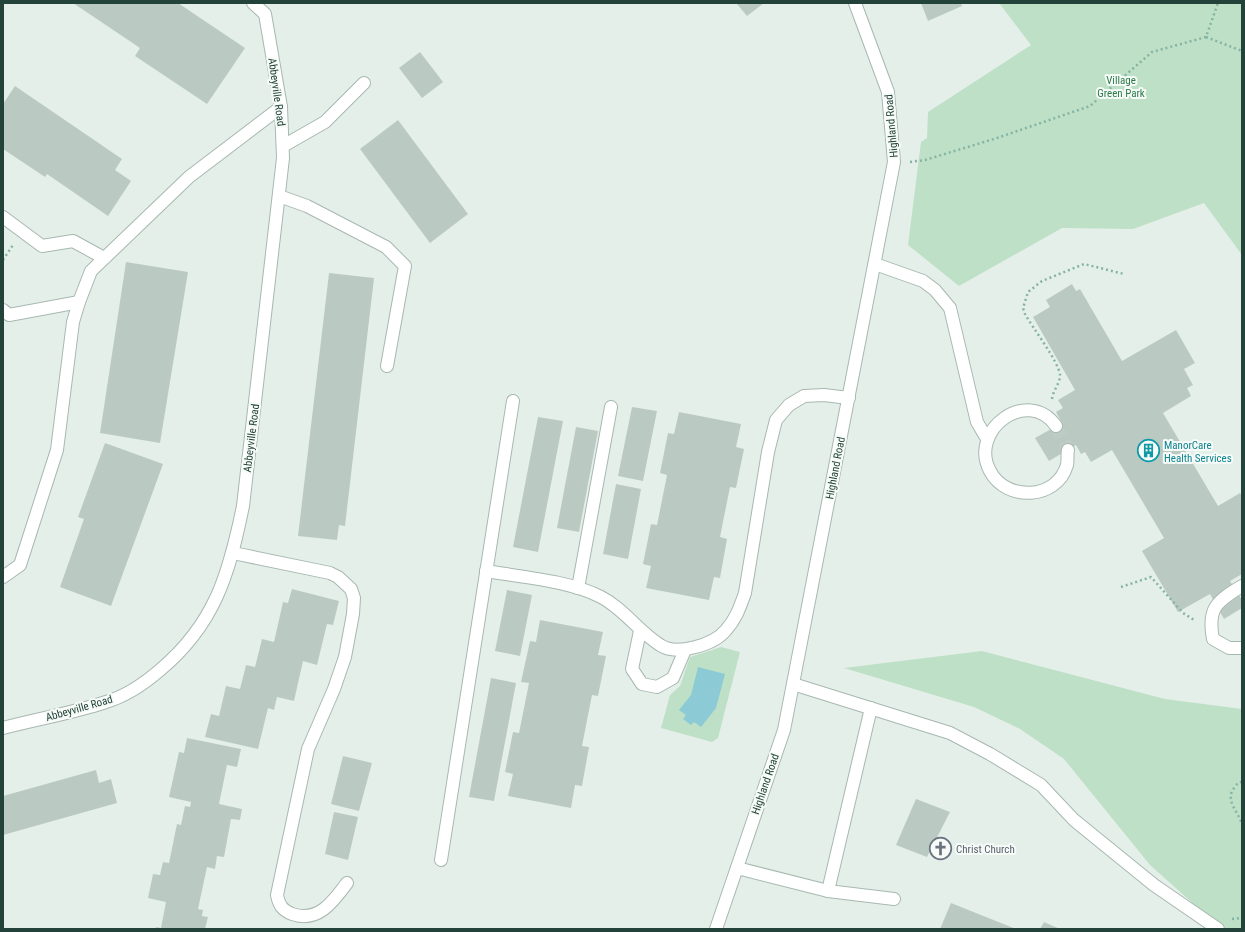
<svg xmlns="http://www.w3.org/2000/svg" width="1245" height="932" font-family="'Roboto Condensed',sans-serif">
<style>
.green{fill:#bee0c6}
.water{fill:#8ccbd5}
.building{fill:#bacac3}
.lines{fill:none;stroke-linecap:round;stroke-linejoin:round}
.minor-tunnel{stroke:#beccc7;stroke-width:12;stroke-dasharray:12 6;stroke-linecap:butt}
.minor-casing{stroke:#a7b8b1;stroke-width:14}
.path{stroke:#85b3a4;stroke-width:2.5;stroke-dasharray:2 3;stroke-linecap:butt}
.minor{stroke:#fff;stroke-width:12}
.labels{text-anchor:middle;stroke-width:4;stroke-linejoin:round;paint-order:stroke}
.park-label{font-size:11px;fill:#2c7a49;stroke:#f6fbf8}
.street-label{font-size:11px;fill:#234239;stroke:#f6fbf8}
.culture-label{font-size:11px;fill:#0d838f;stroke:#f6fbf8;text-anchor:start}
.worship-label{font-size:11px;fill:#5b616d;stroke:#f6fbf8;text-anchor:start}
</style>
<rect width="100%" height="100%" fill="#e5efea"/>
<g class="green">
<path d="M999,3H1242V255L1204,203L1133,229L1062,228L959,286L908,245L921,142L927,138L928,112L1031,45Z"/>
<path d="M721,647L740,652L718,738L712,742L661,728L670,695L680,686L690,657Z"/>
<path d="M982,651L1165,699L1242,709V929H1227L1197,907L1150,865L1064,759L1020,729L974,707L844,668Z"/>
</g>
<path class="water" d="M698,667L725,674L716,708L701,727L694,722L691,725L683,719L686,715L679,710L691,695Z"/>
<g class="building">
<path d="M73,3H178L245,48L207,104L135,56L140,48Z"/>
<path d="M736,3H764L747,16Z"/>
<path d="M921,3H961L962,6L928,21Z"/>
<path d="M420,52L443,82L422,98L399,68Z"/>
<path d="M15,86L122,159L115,170L131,181L108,216L47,174L45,177L3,149V104Z"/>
<path d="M398,120L468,214L430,243L360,149Z"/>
<path d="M126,262L188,272L160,443L100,433Z"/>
<path d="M329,273L374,278L345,526L339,525L337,540L298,536Z"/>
<path d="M1072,284L1076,291L1080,289L1122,361L1176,330L1195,363L1184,369L1193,385L1187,388L1191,396L1163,413L1218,506L1240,493L1242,496V574L1230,581L1242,600V608L1224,619L1210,594L1178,612L1142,551L1164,538L1112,450L1091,462L1085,452L1081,454L1076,445L1049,461L1035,438L1062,423L1056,412L1063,408L1058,400L1075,390L1033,317L1050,307L1046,300Z"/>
<path d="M632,407L657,411L643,481L618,476Z"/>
<path d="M679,412L741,424L736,447L744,449L736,488L730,487L720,537L727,539L720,578L714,577L709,600L646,588L651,566L643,564L651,524L657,525L667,475L660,473L668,433L674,434Z"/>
<path d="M538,417L563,421L538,552L513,547Z"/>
<path d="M576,427L598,431L579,532L557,528Z"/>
<path d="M105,443L163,464L111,606L60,587L84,519L78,517Z"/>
<path d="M616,484L641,489L628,559L603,554Z"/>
<path d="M292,589L339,601L333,625L327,624L317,665L303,661L294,701L277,697L274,710L268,708L258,749L205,737L211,714L219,716L226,686L240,689L246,665L255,667L262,639L274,642L283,602L288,603Z"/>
<path d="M507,590L532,595L520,656L495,651Z"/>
<path d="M540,620L603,632L598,655L606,656L598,696L592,695L582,746L589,747L582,786L575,785L571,808L508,796L513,774L505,772L513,732L519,733L529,683L521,682L530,641L536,642Z"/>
<path d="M491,678L516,683L494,801L469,797Z"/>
<path d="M187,738L241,749L237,767L227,765L219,804L242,809L240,820L231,819L224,857L217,856L215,869L207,867L198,909L203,910L202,916L208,917L205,929H156V927L161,928L166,902L148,898L153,874L160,875L163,862L169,863L177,824L181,825L185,806L190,807L191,802L169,797L179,752L184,753Z"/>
<path d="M343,756L372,763L359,811L331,804Z"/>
<path d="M96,770L99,783L111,779L117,803L3,835V796Z"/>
<path d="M916,799L950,812L927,857L896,845Z"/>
<path d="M334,812L358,817L348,860L325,854Z"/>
<path d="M951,903L1016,929H940Z"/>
<path d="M1044,922L1060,929H1040Z"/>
</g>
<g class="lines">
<path class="minor-tunnel" d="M1056,426L1068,450"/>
<defs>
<g id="minor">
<path d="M283,146L325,122L364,83"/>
<path d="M279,196L307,206L386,247L405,266L387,366"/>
<path d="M3,217L42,246L73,241L104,258"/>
<path d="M875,264L923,281L935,290L950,308L977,422L987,439"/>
<path d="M3,310L9,315L79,302"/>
<path d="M1056,426C1028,386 968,430 990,471C1006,502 1057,500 1067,465C1068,461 1067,454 1068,450"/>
<path d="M233,553L330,573L338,577L351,589L354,598L353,614L345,657L334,689L308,749L277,895C279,905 282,910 292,914C318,923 333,902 347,883"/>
<path d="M486,571C522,577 570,581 601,597C624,609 638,631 660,645C676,656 714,645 726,630C736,619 740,607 745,593L768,452L776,420L789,405L804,396L824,395L849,398"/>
<path d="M3,577L20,565L57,450L73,322L79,302L91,271L189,177L281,107"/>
<path d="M1242,586C1217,601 1207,608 1213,639L1229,648H1242"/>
<path d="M578,588L611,407"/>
<path d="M640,631L632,669L642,684L657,687L673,678L685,650"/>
<path d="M793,684L950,733L990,754L1041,785L1074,820L1154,885L1218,929"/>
<path d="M871,708L828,891L894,899"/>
<path d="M3,728C37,719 73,713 106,702C126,696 145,683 160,670C215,624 229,574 243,506L283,158L281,107L265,14L253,3"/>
<path d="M441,860L513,401"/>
<path d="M737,868L828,891"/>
<path d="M716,929L784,730L894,162L888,92L855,3"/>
</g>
</defs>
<use href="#minor" class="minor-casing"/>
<g class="path">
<path d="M1206,37L1242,51"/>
<path d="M910,162L925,160L994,139L1090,106L1152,52L1206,37L1218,3"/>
<path d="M3,260L13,245"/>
<path d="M1052,399C1053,390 1060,384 1060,375C1059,362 1032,327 1025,314L1023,308L1028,292L1042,281L1084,264L1124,274"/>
<path d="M1121,587L1151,577L1183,613L1194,620"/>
<path d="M1242,782C1238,782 1237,784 1235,787C1223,800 1240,813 1242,825"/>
<path d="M1232,919L1242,918"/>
</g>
<use href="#minor" class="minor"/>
</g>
<defs>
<symbol id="building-ring" viewBox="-11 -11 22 22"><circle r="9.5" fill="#f6fbf8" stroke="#0f9aa8" stroke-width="1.5"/><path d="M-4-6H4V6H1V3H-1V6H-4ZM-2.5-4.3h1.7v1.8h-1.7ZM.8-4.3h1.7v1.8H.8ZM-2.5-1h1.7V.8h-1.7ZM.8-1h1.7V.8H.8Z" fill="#0f9aa8"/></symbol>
<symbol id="church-ring" viewBox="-11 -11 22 22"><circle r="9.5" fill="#f6fbf8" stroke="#6b7280" stroke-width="1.5"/><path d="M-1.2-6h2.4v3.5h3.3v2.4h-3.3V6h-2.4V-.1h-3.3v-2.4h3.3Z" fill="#6b7280"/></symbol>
</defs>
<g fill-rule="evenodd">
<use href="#building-ring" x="1136" y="438" width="25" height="25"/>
<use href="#church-ring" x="928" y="836" width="25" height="25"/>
</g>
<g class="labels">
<g class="park-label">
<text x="1121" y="84">Village<tspan x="1121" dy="13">Green Park</tspan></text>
</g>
<g class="street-label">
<text transform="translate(277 92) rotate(82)" y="4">Abbeyville Road</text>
<text transform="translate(891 126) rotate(-95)" y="4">Highland Road</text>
<text transform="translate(251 438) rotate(-83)" y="4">Abbeyville Road</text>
<text transform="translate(835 468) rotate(-79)" y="4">Highland Road</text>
<text transform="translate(79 708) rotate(-16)" y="4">Abbeyville Road</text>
<text transform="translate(765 784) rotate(-71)" y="4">Highland Road</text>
</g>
<g class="culture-label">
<text x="1164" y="449">ManorCare<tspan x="1164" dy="13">Health Services</tspan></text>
</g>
<g class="worship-label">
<text x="956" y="853">Christ Church</text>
</g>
</g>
<rect width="1245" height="932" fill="none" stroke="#234239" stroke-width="8"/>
</svg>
